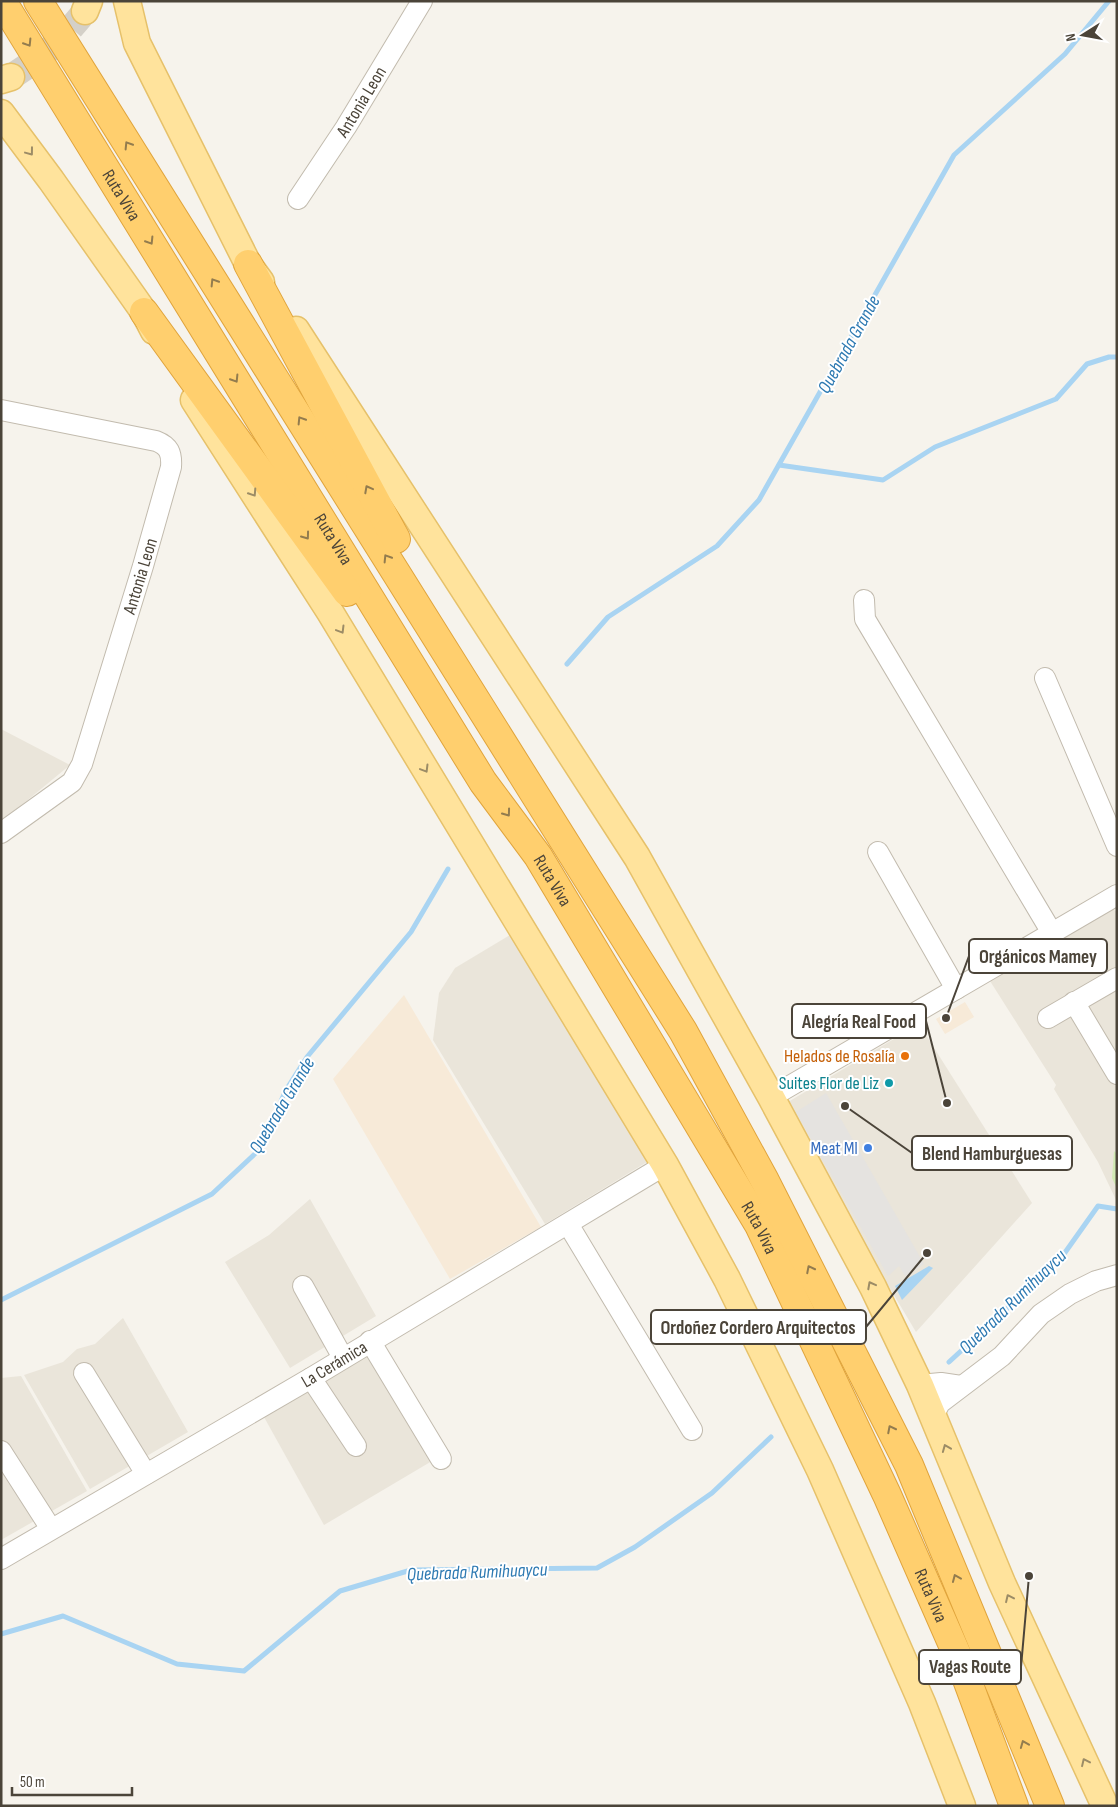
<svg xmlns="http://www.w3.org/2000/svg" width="1118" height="1807" font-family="'Sofia Sans Condensed',sans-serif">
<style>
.residential{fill:#eae5da}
.commercial{fill:#f7ead8}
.green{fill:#d2eab5}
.parking{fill:#e5e3e0}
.water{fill:#a9d4f2}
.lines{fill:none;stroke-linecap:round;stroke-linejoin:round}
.stream{stroke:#a9d4f2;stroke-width:5}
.major-tunnel{stroke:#d4d0c8;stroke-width:26;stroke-dasharray:26 13;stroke-linecap:butt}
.minor-casing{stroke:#c2bbae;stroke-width:22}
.major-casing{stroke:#e6c16a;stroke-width:29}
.highway-casing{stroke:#e0a43c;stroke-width:30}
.minor{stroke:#fff;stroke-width:20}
.major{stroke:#ffe39c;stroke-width:26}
.highway{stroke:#ffcf6e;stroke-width:28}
.oneway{stroke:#937c4e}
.oneway2{stroke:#9c8c66}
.food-dot{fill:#e8710a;stroke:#fff;stroke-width:2}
.culture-dot{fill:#0f9aa8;stroke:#fff;stroke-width:2}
.shop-dot{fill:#3f7fe0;stroke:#fff;stroke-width:2}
.labels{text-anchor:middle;stroke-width:4;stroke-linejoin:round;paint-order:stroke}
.street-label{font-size:18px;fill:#4b4439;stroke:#fff}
.food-label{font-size:18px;fill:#c56008;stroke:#fff;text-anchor:end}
.culture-label{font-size:18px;fill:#0d838f;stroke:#fff;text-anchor:end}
.shop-label{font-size:18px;fill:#366cbe;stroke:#fff;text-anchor:end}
.water-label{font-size:19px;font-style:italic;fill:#2e7ab2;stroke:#fff}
.leader{fill:none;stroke:#4b4439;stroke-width:2}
.callout-dot{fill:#4b4439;stroke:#fff;stroke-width:2}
.callout{fill:#fff;stroke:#4b4439;stroke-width:2}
.callout-label{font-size:19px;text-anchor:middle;font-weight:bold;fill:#4b4439}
</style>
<rect width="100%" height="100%" fill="#f6f3ec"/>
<g class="residential">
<path d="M1,729L70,765L1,822Z"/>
<path d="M1111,908L1117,912V1202L1098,1162L1054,1089L1056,1085L990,981Z"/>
<path d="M510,935L647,1162L545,1224L433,1040L439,993L455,968Z"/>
<path d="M919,1024L1032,1203L916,1332L882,1275L788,1102Z"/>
<path d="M310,1199L376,1316L290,1368L225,1262L269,1235Z"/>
<path d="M123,1318L188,1432L90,1489L24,1375L63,1362L77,1349L95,1344Z"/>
<path d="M369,1354L432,1461L324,1525L264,1417Z"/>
<path d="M21,1376L87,1491L1,1540V1378Z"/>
</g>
<g class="commercial">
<path d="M404,995L541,1227L450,1279L333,1079Z"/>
<path d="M965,1002L974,1017L945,1034L936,1019Z"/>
</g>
<path class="green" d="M1114,1151L1117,1154V1189L1112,1178Z"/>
<path class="parking" d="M826,1093L924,1264L905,1276L899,1266L888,1276L796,1112Z"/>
<path class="water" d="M929,1266L933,1268L902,1300L895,1286Z"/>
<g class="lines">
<g class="stream">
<path d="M779,465L883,480L935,447L1056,399L1087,364L1109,357H1117"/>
<path d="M567,664L608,617L717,546L759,500L954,155L1065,54L1109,1"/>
<path d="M1,1300L212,1194L259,1150L286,1090L307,1057L411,932L448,869"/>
<path d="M949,1362L1059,1261L1098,1206L1117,1209"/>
<path d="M1,1634L63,1616L177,1664L244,1671L340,1591L411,1570L597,1568L635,1547L712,1493L771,1437"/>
</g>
<path class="major-tunnel" d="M11,77C42,57 62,41 85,11"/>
<defs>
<g id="minor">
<path id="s1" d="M298,199L346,127L422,1"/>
<path d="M1,410L156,441C169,446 172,453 171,467L143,566L82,764L72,782L1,833"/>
<path d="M864,600L865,619L1052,933"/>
<path d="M1045,678L1117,846"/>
<path d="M878,852L956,989"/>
<path d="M1074,1002L1117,1074"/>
<path d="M1048,1018L1117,978"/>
<path d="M771,1097L1117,895"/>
<path d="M568,1224L692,1430"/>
<path d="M303,1286L343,1358"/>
<path d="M370,1341L441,1459"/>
<path d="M84,1373L146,1474"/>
<path d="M311,1378L356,1446"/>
<path d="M920,1385L941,1383L961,1386"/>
<path d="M933,1416L940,1403L1002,1356L1041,1314L1070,1294L1096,1281L1117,1275"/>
<path d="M1,1451L51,1529"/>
<path id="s2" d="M1,1559L311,1378L665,1165"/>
</g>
<g id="major">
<path d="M127,1L137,43L248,264L261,282"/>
<path d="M85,11L89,1"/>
<path d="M1,80L11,77"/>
<path d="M1,113L51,180L144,312L154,331"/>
<path d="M296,330L637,857L771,1097L873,1287L920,1385L1002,1583L1105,1806"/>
<path d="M194,400L330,612L665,1165L727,1279L820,1470L922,1703L962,1806"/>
</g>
<g id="highway">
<path id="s3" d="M2,1L483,782L538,856L759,1225L887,1495L962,1666L1014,1806"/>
<path d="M38,1L683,1031L765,1181L909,1465L1050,1806"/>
<path d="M248,264L396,539"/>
<path d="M144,312L347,592"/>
</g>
</defs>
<use href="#minor" class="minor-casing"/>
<use href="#major" class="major-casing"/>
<use href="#highway" class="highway-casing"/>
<use href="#minor" class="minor"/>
<use href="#major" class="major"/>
<use href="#highway" class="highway"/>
</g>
<defs><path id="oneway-chevron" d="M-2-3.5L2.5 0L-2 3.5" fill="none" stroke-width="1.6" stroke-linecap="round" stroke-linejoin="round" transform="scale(1.25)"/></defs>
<g class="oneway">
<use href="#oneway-chevron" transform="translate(28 43) rotate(58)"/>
<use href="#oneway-chevron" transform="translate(128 145) rotate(-122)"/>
<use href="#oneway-chevron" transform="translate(150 241) rotate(58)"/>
<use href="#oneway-chevron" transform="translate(214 282) rotate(-122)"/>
<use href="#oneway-chevron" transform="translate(235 379) rotate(58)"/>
<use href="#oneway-chevron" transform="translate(301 420) rotate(-122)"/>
<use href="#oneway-chevron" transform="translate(368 489) rotate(-118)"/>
<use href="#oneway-chevron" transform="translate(306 536) rotate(54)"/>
<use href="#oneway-chevron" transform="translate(387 558) rotate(-122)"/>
<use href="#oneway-chevron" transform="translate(507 813) rotate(54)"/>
<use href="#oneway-chevron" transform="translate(810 1269) rotate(-117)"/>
<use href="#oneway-chevron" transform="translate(891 1429) rotate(-117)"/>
<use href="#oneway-chevron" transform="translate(956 1578) rotate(-113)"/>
<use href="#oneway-chevron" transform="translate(1024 1744) rotate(-112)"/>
</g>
<g class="oneway2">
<use href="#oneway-chevron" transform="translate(30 152) rotate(53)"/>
<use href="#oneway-chevron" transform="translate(253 493) rotate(57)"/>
<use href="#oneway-chevron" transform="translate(341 630) rotate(59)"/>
<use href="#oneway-chevron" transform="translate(425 769) rotate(59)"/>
<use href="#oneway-chevron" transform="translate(871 1285) rotate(-118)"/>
<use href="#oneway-chevron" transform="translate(946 1448) rotate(-112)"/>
<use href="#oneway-chevron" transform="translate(1009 1598) rotate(-115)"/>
<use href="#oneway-chevron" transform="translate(1085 1762) rotate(-115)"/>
</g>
<circle class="food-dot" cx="905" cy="1056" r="5"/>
<circle class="culture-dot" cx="889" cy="1083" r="5"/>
<circle class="shop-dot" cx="868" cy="1148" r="5"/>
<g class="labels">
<g class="street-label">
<text dy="6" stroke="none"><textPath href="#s1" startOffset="116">Antonia Leon</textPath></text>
<text dy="6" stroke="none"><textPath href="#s3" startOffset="228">Ruta Viva</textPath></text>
<text dy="6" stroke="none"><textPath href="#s3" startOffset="632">Ruta Viva</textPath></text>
<text transform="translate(140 576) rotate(-73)" y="6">Antonia Leon</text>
<text dy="6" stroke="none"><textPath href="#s3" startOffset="1038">Ruta Viva</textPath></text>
<text dy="6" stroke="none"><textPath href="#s3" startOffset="1442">Ruta Viva</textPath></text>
<text dy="6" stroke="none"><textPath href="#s2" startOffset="386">La Cerámica</textPath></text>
<text dy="6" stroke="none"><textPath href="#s3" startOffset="1848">Ruta Viva</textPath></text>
</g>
<g class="food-label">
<text x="895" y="1062">Helados de Rosalía</text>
</g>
<g class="culture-label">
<text x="879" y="1089">Suites Flor de Liz</text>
</g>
<g class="shop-label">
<text x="858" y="1154">Meat MI</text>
</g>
<g class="water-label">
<text transform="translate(848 344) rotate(-61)" y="7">Quebrada Grande</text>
<text transform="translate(281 1105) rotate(-59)" y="7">Quebrada Grande</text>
<text transform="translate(1012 1301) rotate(-44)" y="7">Quebrada Rumihuaycu</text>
<text transform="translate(477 1571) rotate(-2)" y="7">Quebrada Rumihuaycu</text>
</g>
</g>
<path class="leader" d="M946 1018L969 956M947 1103L926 1021M845 1106L912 1153M927 1253L866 1327M1029 1576L1021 1667"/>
<g class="callout-dot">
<circle cx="946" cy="1018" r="5"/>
<circle cx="947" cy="1103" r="5"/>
<circle cx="845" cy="1106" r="5"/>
<circle cx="927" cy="1253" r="5"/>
<circle cx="1029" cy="1576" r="5"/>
</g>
<g class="callout">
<rect x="969" y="939" width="138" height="34" rx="5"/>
<rect x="792" y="1004" width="134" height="34" rx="5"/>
<rect x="912" y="1136" width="160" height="34" rx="5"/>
<rect x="651" y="1310" width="215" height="34" rx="5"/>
<rect x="919" y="1650" width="102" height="34" rx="5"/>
</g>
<g class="callout-label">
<text x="1038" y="963">Orgánicos Mamey</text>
<text x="859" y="1028">Alegría Real Food</text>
<text x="992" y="1160">Blend Hamburguesas</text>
<text x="758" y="1334">Ordoñez Cordero Arquitectos</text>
<text x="970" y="1673">Vagas Route</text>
</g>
<rect width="1118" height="1807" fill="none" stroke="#4b4439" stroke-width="5"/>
<g transform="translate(1083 35) rotate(259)" stroke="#ffffff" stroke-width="4" paint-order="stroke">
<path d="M0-4L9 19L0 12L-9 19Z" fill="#4b4439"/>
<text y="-8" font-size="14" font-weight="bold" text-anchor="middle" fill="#4b4439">N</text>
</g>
<path d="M12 1787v8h120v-8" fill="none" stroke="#4b4439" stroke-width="2.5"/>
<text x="20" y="1787" font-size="15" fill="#4b4439" stroke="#ffffff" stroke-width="4" paint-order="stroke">50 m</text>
</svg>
